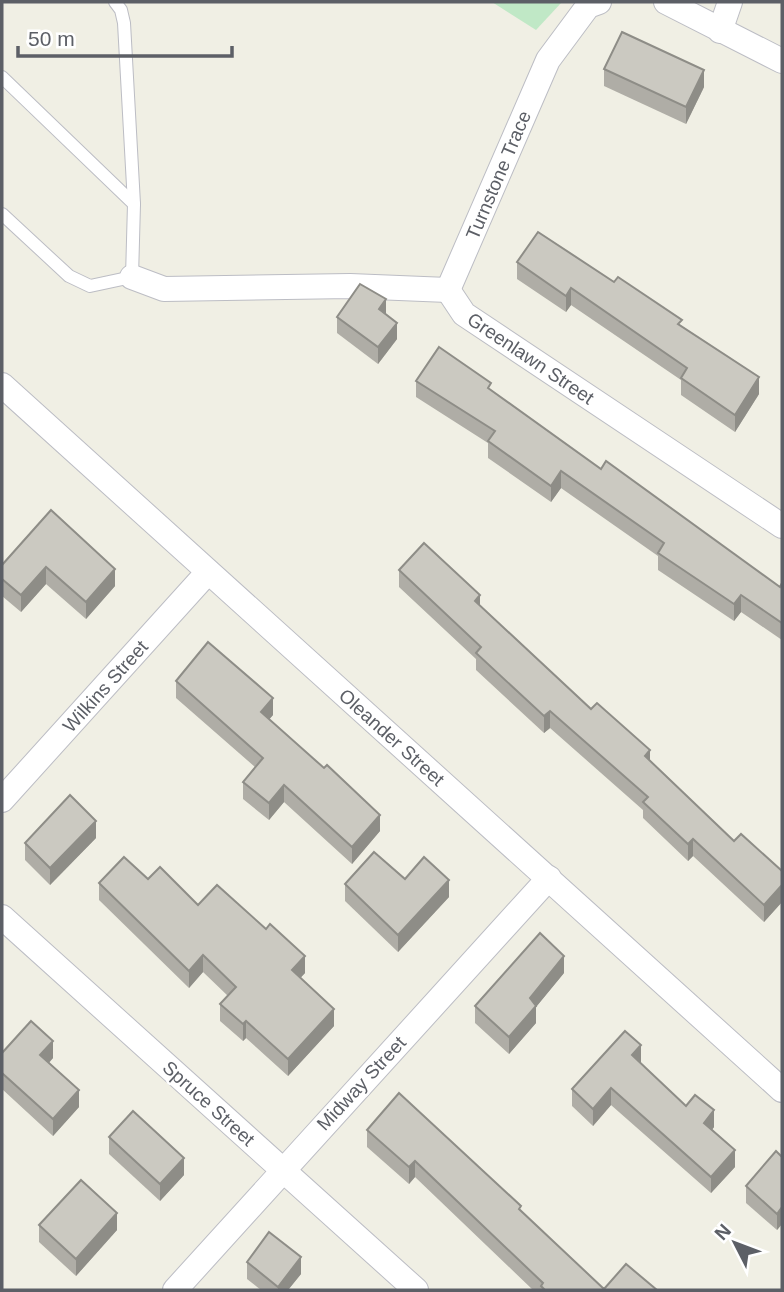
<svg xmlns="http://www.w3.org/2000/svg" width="784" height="1292" font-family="Helvetica,sans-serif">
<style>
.green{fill:#c0e8c6}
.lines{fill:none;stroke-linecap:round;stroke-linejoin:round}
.service-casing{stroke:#bcbdc4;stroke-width:14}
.minor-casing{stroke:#bcbdc4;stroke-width:26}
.service{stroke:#fff;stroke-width:12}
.minor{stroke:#fff;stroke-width:24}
.wall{fill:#afada6}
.shaded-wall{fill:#8e8d87}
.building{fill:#cbc9c1;stroke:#8e8d87;stroke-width:2}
.labels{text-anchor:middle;stroke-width:5;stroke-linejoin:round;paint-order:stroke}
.street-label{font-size:19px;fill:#5c5f66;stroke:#fff}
</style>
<rect width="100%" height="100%" fill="#f0efe4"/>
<path class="green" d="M492,2H562L536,30Z"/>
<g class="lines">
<defs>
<g id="service">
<path d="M2,77L134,204"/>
<path d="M2,214L69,276L90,286L132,277L134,204L124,23L121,10L115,2"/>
</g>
<g id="minor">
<path d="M666,2L782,61"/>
<path d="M720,31L730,2"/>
<path d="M132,277L164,289L350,286L448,290"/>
<path d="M448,290L464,314L782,526"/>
<path d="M448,290L548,60L588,6L599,2"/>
<path d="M2,385L782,1090"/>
<path d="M2,800L208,572"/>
<path d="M2,917L416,1290"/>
<path d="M175,1290L549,878"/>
</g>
</defs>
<use href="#service" class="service-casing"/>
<use href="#minor" class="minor-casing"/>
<use href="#service" class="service"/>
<use href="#minor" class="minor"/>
</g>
<g class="wall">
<path d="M604,69L704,87L686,124L604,86Z"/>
<path d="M517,262L682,327L759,394L735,432L681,395V380L571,305L566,312L517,279Z"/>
<path d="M386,314L397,339L378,364L337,333V317Z"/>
<path d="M416,381L491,390L601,469L780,587L782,583V640L741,612L734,621L658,570V556L561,488L551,502L488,458V443L416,397Z"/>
<path d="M51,510L115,586L86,619L46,584L21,612L2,596V565Z"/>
<path d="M399,570L480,606L591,709L650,760L734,841L782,871V902L764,922L693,856L688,861L643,818V810L550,728L544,733L476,670V659L399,587Z"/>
<path d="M176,681L273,715L269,719L380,831L352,864L284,802L269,820L243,799V782L255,767L176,698Z"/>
<path d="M96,838L50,885L25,860V843Z"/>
<path d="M148,879L198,905L305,973L300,978L334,1026L288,1076L246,1038L243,1041L220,1021V1004L228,996L203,972L189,988L99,900V883Z"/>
<path d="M405,879L449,897L398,952L345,901V884Z"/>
<path d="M564,973L536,1007V1023L509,1054L475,1023V1006Z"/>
<path d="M2,1053L53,1058L49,1063L79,1107L53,1136L2,1089Z"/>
<path d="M641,1062L640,1063L686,1106L714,1127L712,1130L735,1167L711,1193L611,1105L593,1126L572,1106V1089Z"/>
<path d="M367,1130L521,1211L604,1289L657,1290H533L415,1177L409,1184L367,1147Z"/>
<path d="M109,1137L184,1175L160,1201L109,1154Z"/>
<path d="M782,1157V1224L777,1230L746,1203V1186Z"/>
<path d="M39,1225L117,1230L76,1276L39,1242Z"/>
<path d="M247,1262L301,1274L288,1290H261L247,1279Z"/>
</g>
<g class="shaded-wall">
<path d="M704,70V87L686,124V107Z"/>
<path d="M571,288V305L566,312V296Z"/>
<path d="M386,299V316L379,309Z"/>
<path d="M397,323V339L378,364V347Z"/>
<path d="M759,377V394L735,432V415Z"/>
<path d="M561,471V488L551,502V486Z"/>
<path d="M46,567V584L21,612V595Z"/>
<path d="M115,569V586L86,619V602Z"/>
<path d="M480,595V612L475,601Z"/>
<path d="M741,595V612L734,621V604Z"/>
<path d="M273,698V715L261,729V712Z"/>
<path d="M550,711V728L544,733V716Z"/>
<path d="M650,750V767L645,756Z"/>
<path d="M284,785V802L269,820V803Z"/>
<path d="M380,815V831L352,864V847Z"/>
<path d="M96,821V838L50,885V868Z"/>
<path d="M693,839V856L688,861V844Z"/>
<path d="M449,880V897L398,952V935Z"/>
<path d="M782,885V902L764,922V905Z"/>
<path d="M203,955V972L189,988V971Z"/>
<path d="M305,956V973L292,987V970Z"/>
<path d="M564,956V973L536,1007V1023L509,1054V1037L530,998Z"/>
<path d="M334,1009V1026L288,1076V1059Z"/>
<path d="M246,1021V1038L243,1041V1024Z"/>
<path d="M53,1041V1058L40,1072V1055Z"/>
<path d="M641,1045V1062L632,1072V1055Z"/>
<path d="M611,1088V1105L593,1126V1109Z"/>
<path d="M79,1090V1107L53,1136V1119Z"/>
<path d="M714,1110V1127L704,1140V1123Z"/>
<path d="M735,1150V1167L711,1193V1177Z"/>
<path d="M184,1158V1175L160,1201V1184Z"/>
<path d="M415,1161V1177L409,1184V1167Z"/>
<path d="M782,1207V1224L777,1230V1214Z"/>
<path d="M117,1213V1230L76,1276V1259Z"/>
<path d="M301,1257V1274L288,1290H278V1287Z"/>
</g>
<g class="building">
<path d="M622,32L704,70L686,107L604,69Z"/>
<path d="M538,232L614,282L618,277L682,320L678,324L759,377L735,415L681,378L687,368L571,288L566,296L517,262Z"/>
<path d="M360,284L386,299L379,309L397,323L378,347L337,317Z"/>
<path d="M439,347L491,383L488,388L601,469L606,461L780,587L782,583V623L741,595L734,604L658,553L664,543L561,471L551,486L488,441L495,431L416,381Z"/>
<path d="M51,510L115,569L86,602L46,567L21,595L2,579V565Z"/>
<path d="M424,543L480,595L475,601L591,709L597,703L650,750L645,756L734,841L741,834L782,871V885L764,905L693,839L688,844L643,802L648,797L550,711L544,716L476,653L481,647L399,570Z"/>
<path d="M208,642L273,698L261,712L324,768L327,765L380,815L352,847L284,785L269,803L243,782L263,758L176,681Z"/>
<path d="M70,795L96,821L50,868L25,843Z"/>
<path d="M374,852L405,879L424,857L449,880L398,935L345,884Z"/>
<path d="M124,857L148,879L160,867L198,905L217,885L266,929L270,924L305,956L292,970L334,1009L288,1059L246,1021L243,1024L220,1004L236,987L203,955L189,971L99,883Z"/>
<path d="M540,933L564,956L530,998L536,1006L509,1037L475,1006Z"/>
<path d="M31,1021L53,1041L40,1055L79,1090L53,1119L2,1073V1053Z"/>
<path d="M625,1031L641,1045L632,1055L686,1106L695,1095L714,1110L704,1123L735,1150L711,1177L611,1088L593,1109L572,1089Z"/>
<path d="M399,1093L521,1206L519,1209L604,1289L626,1264L657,1290H545L541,1286L543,1283L415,1161L409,1167L367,1130Z"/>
<path d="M133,1111L184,1158L160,1184L109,1137Z"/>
<path d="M776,1151L782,1157V1207L777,1214L746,1186Z"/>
<path d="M81,1180L117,1213L76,1259L39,1225Z"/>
<path d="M269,1232L301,1257L278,1287L247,1262Z"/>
</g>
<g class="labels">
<g class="street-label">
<text transform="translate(498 175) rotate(-67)" y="7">Turnstone Trace</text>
<text transform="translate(531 358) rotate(34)" y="7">Greenlawn Street</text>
<text transform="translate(105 686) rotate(-48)" y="7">Wilkins Street</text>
<text transform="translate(392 737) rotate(42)" y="7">Oleander Street</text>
<text transform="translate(361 1083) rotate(-47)" y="7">Midway Street</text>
<text transform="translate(209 1103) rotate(42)" y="7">Spruce Street</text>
</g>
</g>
<rect width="784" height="1292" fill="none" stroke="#5c5f66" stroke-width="7"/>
<g transform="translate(735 1243) rotate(312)" stroke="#ffffff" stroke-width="5" paint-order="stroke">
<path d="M0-5L12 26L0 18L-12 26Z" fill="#5c5f66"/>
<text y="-10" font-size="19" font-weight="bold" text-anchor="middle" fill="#5c5f66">N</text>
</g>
<path d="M18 46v10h214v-10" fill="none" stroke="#5c5f66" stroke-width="3.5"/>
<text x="28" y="46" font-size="21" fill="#5c5f66" stroke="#ffffff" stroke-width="5" paint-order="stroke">50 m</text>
</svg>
